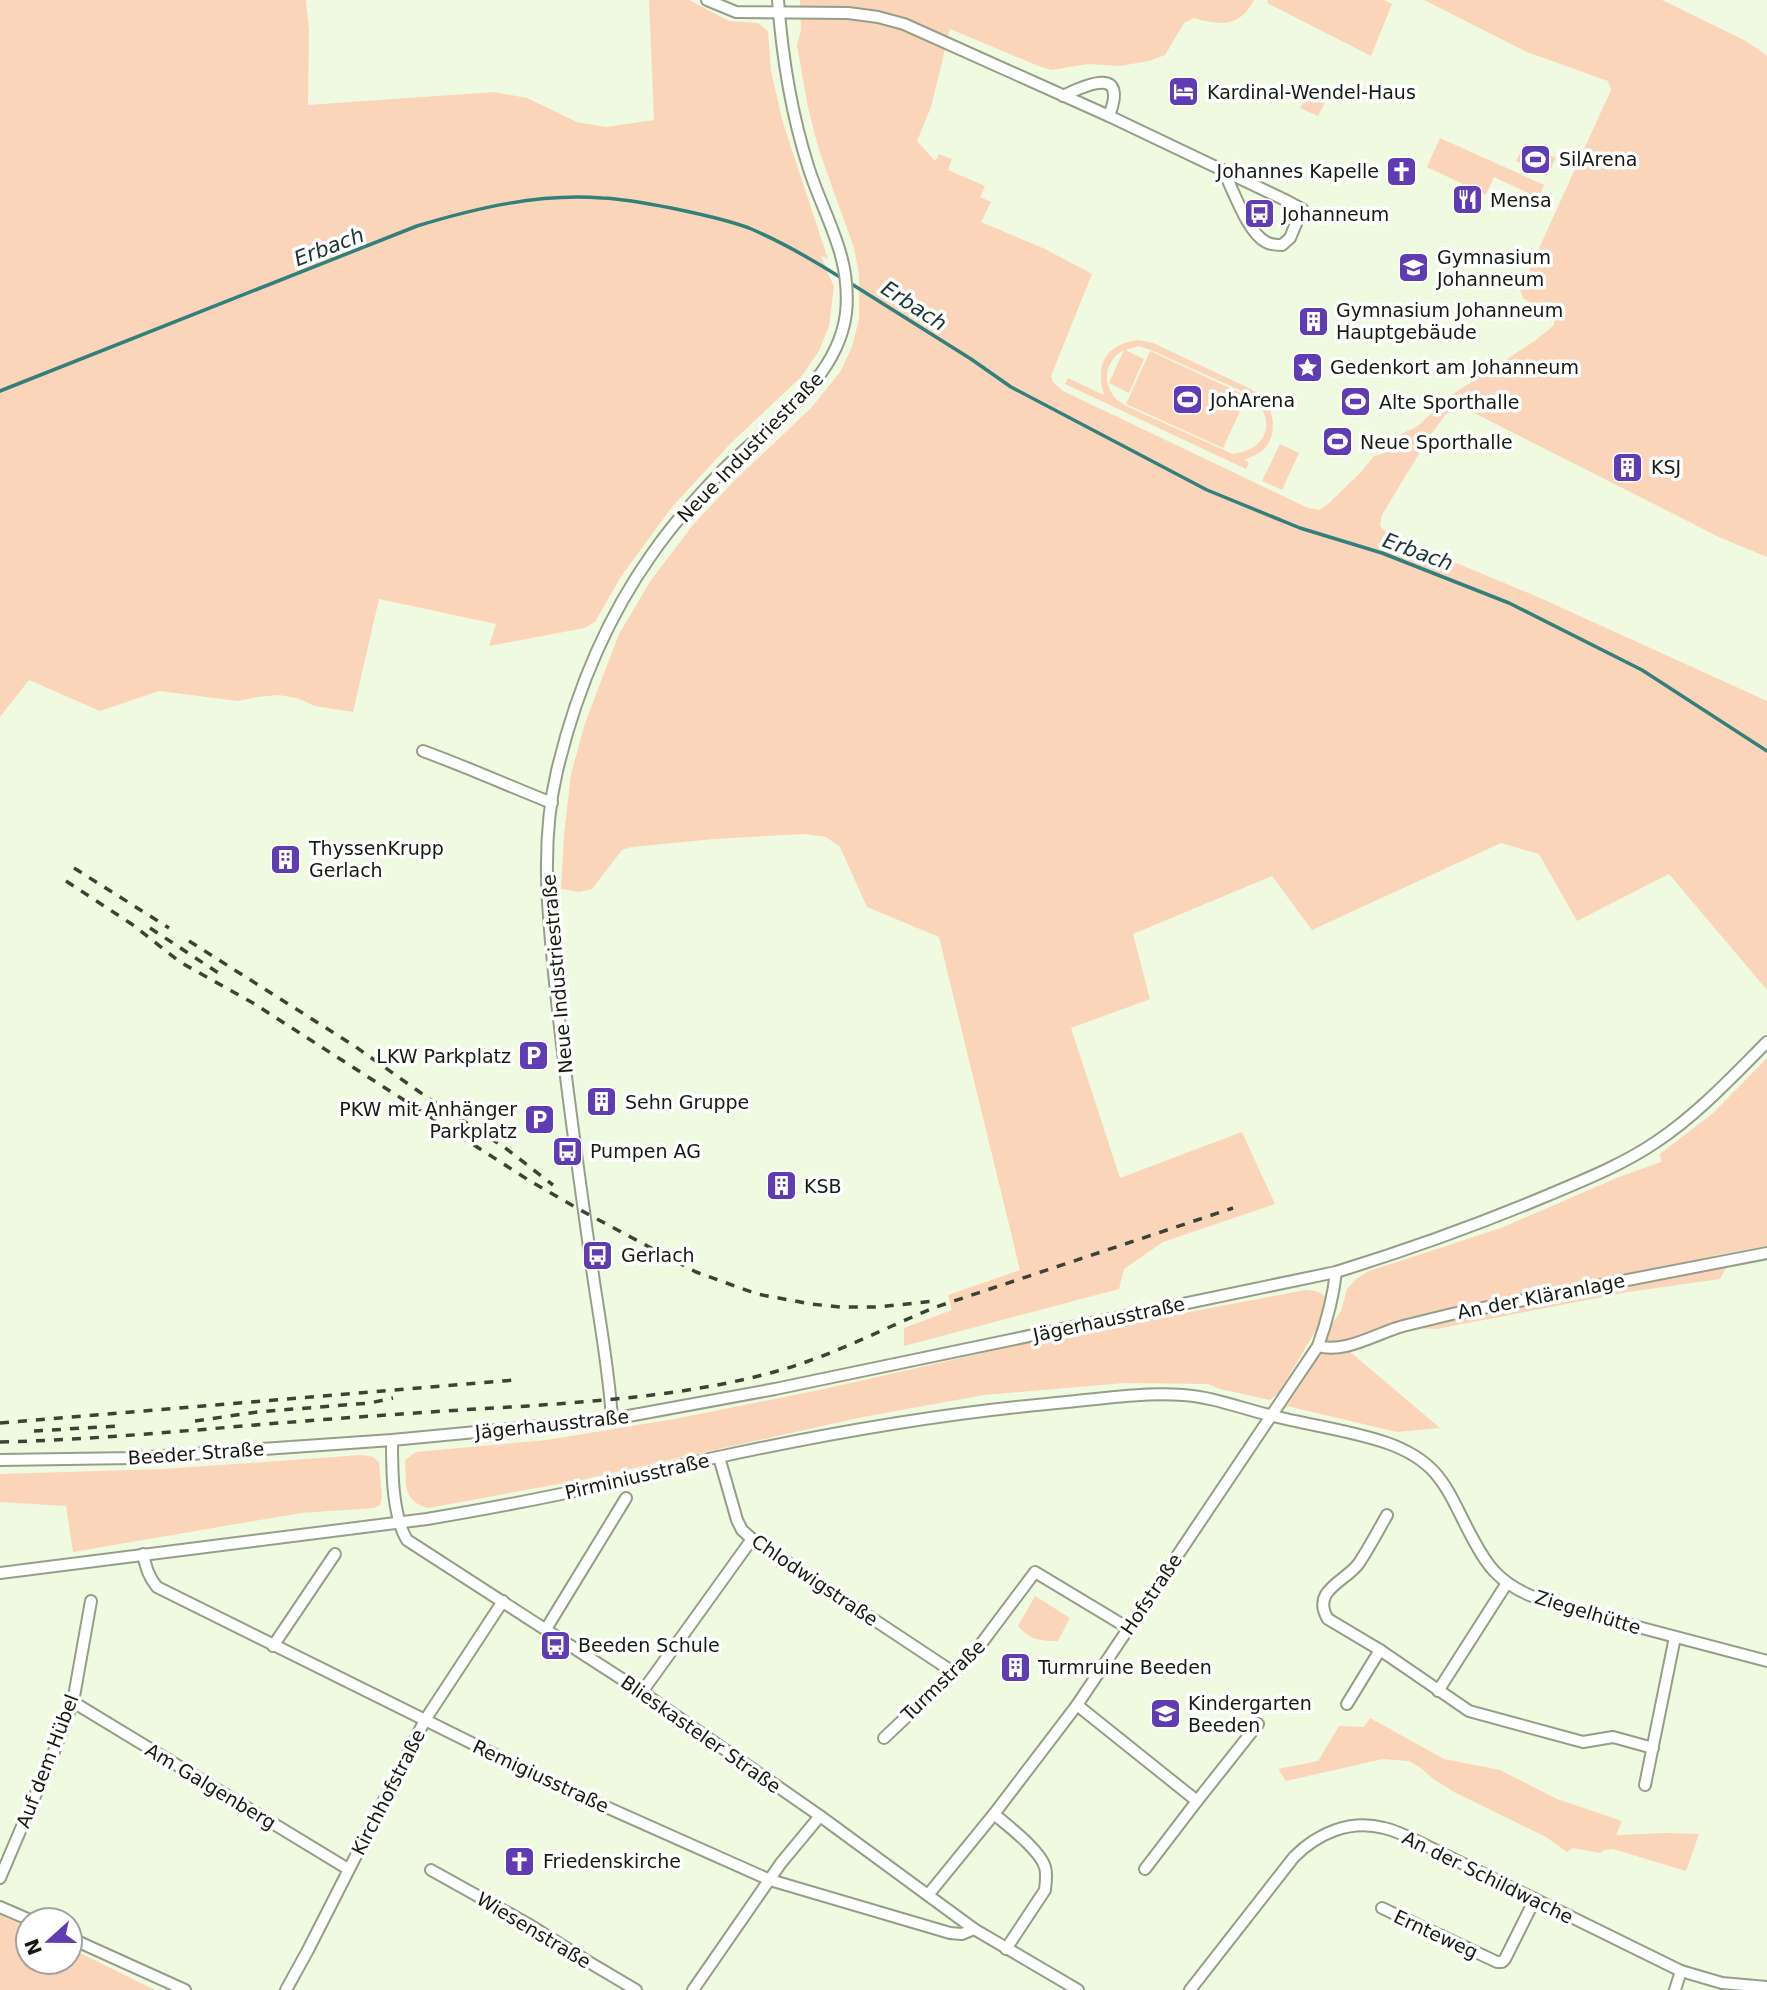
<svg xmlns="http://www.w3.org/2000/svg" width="1767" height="1990" font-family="'DejaVu Sans',sans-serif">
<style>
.green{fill:#fbd5b9;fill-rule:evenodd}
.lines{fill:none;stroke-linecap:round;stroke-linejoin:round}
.stream{stroke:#32807b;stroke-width:3.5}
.minor-casing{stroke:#959f88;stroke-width:14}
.minor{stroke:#fff;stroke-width:10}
.rail{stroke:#3d4236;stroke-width:3.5;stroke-dasharray:9 9;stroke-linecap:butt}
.labels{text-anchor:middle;stroke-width:7;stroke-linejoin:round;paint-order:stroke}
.poi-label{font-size:19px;fill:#161a11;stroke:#fff;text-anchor:start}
.street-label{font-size:19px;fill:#161a11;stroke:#fff}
.water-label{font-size:21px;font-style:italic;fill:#1c3433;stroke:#fff}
</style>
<rect width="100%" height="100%" fill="#f0fae1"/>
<g class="green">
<path d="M0,0H306L309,30L308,105L494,92L527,98L577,122L606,127L654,120L649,0H689L729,21L758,23L768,31L771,71L783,123L828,259L821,256L834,287L829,326L819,351L801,377L731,443L672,507L622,575L595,622L585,628L489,646L496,624L379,599L353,712L315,706L297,698L278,695L257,697L238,701L159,691L100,711L29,680L0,717Z"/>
<path d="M800,0H1254C1240,27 1221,26 1194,18L1184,23L1165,55L1149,61L1120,66L1088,64L1052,70L1041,67L950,29L931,107L917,141L935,161L939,154L952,159L948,170L985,186L980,197L991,202L981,222L1045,249L1092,274L1051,376L1053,382L1063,391L1308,508L1319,510L1328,504L1360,473L1374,456L1388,452L1399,435L1418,426L1450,396L1536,340L1554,325V319L1548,313L1523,298L1520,290L1611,90L1608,81L1527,52L1424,0H1662L1746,41L1767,56V557L1721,538L1472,412L1458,410L1446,414L1429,437L1382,515L1380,526L1389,535L1538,597L1767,701V990L1669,874L1577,921L1539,854L1501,843L1312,930L1272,876L1133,934L1150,999L1071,1028L1120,1178L1242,1132L1275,1204L1163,1242L1124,1269L1119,1289L904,1346V1328L952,1310L948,1295L1020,1270L939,937L867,907L840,847L826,837L804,834L714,839L632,847L622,850L592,889L579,892L561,889L564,835L571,774L585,723L619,634L651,580L693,525L734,481L812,407L840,372L852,347L859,319V274L854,248L819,150L808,108L797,45L801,30Z"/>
<path d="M1268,0H1384L1392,4L1371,56L1267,3Z"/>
<path d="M1313,84L1330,93L1318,116L1300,108Z"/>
<path d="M1440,138L1544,185L1539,198L1494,177L1486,195L1427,167Z"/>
<path d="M1525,143L1556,158L1547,176L1516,161Z"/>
<path d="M1138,340L1153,343L1251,389C1255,392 1261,395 1264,399C1275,413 1277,437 1263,450C1258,455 1250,457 1244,460L1249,463L1246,469L1065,384L1068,378L1104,395C1095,364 1105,345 1138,340ZM1139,346L1151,350L1248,394C1278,416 1270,450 1233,454L1126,406C1122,403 1116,400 1113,395C1101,379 1108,358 1124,350L1109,383L1129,393L1144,359L1125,350Z"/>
<path d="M1150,351L1247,396L1223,448L1126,404Z"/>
<path d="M1280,444L1299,453L1282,490L1262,481Z"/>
<path d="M1767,1058V1246L1712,1256L1727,1266L1720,1279L1628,1292L1437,1329L1415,1328L1348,1350L1440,1428L1397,1432L1287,1406L1320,1355L1332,1324L1341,1311L1347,1289L1356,1279L1369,1271L1501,1228L1619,1177L1661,1162L1660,1154L1713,1113Z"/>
<path d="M1305,1290C1325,1291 1329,1296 1325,1315L1278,1394L1270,1400L1220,1389L1208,1384L1125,1383L984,1395L863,1417L581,1480L428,1508C401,1500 407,1484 405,1460L416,1452L547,1440L674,1419L824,1389L1036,1341Z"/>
<path d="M362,1455L373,1457L379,1462L382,1497L380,1505L374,1508L301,1513L73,1552L66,1506L0,1502V1474L164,1469Z"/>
<path d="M1035,1596L1070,1618L1058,1641C1040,1641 1030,1640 1018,1626Z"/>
<path d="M1370,1718L1444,1759L1500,1770L1557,1799L1622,1821L1616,1835L1666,1833L1699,1834L1686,1871L1613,1849L1604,1850L1600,1853L1573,1848L1567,1852L1546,1837L1454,1792L1432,1778L1421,1768L1409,1761L1383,1759L1286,1781L1278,1769L1318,1761L1339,1726L1364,1727Z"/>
<path d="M0,1915L28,1928V1962H70V1948L155,1990H0Z"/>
</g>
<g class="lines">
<g class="stream">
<path d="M850,283L971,359L1011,387L1207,490L1300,528L1382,553L1509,603L1642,670L1767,751"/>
<path d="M0,391L417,226C476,208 540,193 602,198C627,199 651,204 676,209C700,214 725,219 749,228C782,242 813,260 843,279"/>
</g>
<defs>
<g id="minor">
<path d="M707,0L736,12L848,13L878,17L904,24L1109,116L1283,199L1302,209L1290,238L1282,245C1276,245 1271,245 1266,242C1247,232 1233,189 1223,170"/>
<path d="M1063,96C1089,83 1128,67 1109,116"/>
<path d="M423,751C467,767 509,786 552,803"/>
<path d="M1318,1346C1345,1354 1377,1333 1403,1326C1419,1322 1436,1318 1452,1314L1767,1253"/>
<path d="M612,1419C609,1371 600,1323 593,1275C580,1184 567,1092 557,1001C549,925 539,847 557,771C575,695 606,619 652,554C672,525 696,498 721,472C767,426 838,381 846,313C852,256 824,217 808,166C791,112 782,56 778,0"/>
<path d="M392,1440C392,1469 392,1515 407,1540L642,1692L820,1816L974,1929L1078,1990"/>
<path d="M719,1457L737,1520L742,1530L752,1539L953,1672"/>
<path d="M0,1460L134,1458L392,1440L612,1419L775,1389L1336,1272C1407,1250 1477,1225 1546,1196C1584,1180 1622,1165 1656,1142C1698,1114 1732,1077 1767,1042"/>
<path d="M1387,1515C1378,1531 1369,1548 1359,1563C1347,1581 1310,1590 1328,1619L1380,1650L1469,1711L1583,1742L1613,1737L1653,1748"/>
<path d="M143,1554C146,1567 148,1576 157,1587L550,1782L770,1880L950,1933L962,1934L974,1929"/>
<path d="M0,1573L427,1519C486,1509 545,1498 603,1485C643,1476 683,1464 723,1456C830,1433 938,1414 1047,1404C1092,1400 1138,1392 1183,1395C1214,1397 1243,1409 1273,1416C1309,1425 1353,1431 1387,1443C1444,1463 1448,1494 1474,1541C1480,1552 1486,1563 1495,1572C1514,1592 1540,1600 1566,1608L1767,1661"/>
<path d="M546,1629L626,1498"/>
<path d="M273,1646L335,1554"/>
<path d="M1438,1691L1507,1583"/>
<path d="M642,1692L752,1539"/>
<path d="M73,1702L348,1869"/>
<path d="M1347,1704L1380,1650"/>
<path d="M1077,1705L1197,1801"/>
<path d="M884,1738L975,1652L1035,1572L1128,1628"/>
<path d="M1645,1785L1675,1637"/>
<path d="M994,1814C1008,1826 1040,1850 1045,1867C1047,1874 1046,1882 1045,1890L1006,1949"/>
<path d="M1145,1869L1197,1801L1258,1724"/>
<path d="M431,1870L528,1924L587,1961L636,1990"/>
<path d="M0,1878L55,1749L73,1702L91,1601"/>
<path d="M928,1895L994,1814L1077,1705L1318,1346C1327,1321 1333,1299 1336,1272"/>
<path d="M0,1907L30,1920"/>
<path d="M1382,1908L1497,1962H1502L1505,1959L1535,1899"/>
<path d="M70,1938L185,1990"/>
<path d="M286,1990L308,1950L425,1720L503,1601"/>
<path d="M693,1990L781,1863L820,1816"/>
<path d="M1190,1990L1294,1857C1318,1833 1350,1819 1384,1828C1398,1831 1412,1839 1425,1845L1681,1971L1722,1983L1767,1987"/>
<path d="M1675,1990L1681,1971"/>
</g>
</defs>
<use href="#minor" class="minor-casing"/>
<use href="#minor" class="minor"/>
<g class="rail">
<path d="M74,868L169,928"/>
<path d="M66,881L133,925L180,962L253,1003L530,1181L584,1212L696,1272L757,1294L811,1304L840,1307H878L935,1301"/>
<path d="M150,928L223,976"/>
<path d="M189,941L356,1047L428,1098L504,1147L553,1185"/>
<path d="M195,1421L257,1412L370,1403L393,1398"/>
<path d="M0,1423L515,1380"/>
<path d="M34,1431L118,1426"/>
<path d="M0,1442C120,1439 239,1425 359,1417C415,1413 472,1409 528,1406C611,1400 693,1394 774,1372C830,1357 882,1329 936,1307L1233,1208"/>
</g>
</g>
<defs>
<symbol id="hotel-square" viewBox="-11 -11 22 22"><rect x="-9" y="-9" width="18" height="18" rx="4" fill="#603cb4" stroke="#fff"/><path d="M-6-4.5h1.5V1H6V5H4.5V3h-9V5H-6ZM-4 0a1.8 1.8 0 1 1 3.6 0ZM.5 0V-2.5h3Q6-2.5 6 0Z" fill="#fff"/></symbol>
<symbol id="stadium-square" viewBox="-11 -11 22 22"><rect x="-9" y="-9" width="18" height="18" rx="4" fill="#603cb4" stroke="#fff"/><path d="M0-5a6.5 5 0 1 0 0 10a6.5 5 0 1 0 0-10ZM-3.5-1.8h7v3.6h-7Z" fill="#fff"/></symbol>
<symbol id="church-square" viewBox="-11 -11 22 22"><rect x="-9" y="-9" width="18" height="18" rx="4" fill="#603cb4" stroke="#fff"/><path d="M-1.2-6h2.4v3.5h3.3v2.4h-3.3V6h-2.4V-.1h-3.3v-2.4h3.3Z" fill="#fff"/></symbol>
<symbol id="restaurant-square" viewBox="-11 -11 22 22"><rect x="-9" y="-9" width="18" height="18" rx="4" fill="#603cb4" stroke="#fff"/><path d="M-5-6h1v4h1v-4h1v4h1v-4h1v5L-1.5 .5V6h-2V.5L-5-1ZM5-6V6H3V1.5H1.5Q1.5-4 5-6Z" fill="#fff"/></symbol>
<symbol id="bus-square" viewBox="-11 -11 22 22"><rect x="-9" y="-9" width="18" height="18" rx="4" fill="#603cb4" stroke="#fff"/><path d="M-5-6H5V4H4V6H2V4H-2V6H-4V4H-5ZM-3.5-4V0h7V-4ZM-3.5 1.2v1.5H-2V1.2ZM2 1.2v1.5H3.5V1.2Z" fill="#fff"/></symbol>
<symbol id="school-square" viewBox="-11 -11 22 22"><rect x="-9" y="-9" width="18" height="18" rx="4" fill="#603cb4" stroke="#fff"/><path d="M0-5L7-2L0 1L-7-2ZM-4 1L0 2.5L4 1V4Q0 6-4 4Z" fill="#fff"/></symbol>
<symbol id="building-square" viewBox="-11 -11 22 22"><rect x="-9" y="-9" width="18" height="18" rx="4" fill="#603cb4" stroke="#fff"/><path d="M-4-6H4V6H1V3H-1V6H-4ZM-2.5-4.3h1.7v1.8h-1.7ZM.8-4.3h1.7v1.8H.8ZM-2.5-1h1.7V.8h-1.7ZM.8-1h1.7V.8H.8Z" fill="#fff"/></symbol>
<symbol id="sight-square" viewBox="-11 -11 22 22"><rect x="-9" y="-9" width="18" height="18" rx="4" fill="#603cb4" stroke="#fff"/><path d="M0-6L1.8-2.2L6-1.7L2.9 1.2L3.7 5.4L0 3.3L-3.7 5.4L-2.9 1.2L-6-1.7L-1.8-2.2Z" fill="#fff"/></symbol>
<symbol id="parking-square" viewBox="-11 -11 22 22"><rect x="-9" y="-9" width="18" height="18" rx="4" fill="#603cb4" stroke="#fff"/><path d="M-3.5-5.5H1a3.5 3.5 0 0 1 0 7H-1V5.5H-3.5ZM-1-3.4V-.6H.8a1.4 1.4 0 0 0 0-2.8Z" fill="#fff"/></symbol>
</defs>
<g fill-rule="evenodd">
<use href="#hotel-square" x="1166" y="74" width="35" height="35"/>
<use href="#stadium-square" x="1518" y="142" width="35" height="35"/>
<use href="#church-square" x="1384" y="154" width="35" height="35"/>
<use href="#restaurant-square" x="1450" y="182" width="35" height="35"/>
<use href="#bus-square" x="1242" y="196" width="35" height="35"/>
<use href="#school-square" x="1396" y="250" width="35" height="35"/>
<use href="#building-square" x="1296" y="304" width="35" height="35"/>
<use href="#sight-square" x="1290" y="350" width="35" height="35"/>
<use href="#stadium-square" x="1170" y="382" width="35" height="35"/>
<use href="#stadium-square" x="1338" y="384" width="35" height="35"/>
<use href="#stadium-square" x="1320" y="424" width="35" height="35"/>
<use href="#building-square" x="1610" y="450" width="35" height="35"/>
<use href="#building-square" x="268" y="842" width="35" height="35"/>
<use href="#parking-square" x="516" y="1038" width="35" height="35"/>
<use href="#building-square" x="584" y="1084" width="35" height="35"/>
<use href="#parking-square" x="522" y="1102" width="35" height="35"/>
<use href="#bus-square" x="550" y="1134" width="35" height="35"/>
<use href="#building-square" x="764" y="1168" width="35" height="35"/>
<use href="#bus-square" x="580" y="1238" width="35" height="35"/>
<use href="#bus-square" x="538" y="1628" width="35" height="35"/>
<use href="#building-square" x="998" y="1650" width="35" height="35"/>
<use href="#school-square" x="1148" y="1696" width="35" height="35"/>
<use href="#church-square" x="502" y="1844" width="35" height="35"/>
</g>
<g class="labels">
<g class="poi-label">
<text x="1207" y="99">Kardinal-Wendel-Haus</text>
<text x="1559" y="166">SilArena</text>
<text x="1379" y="178" text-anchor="end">Johannes Kapelle</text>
<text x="1490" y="207">Mensa</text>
<text x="1282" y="221">Johanneum</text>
<text x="1437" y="264">Gymnasium<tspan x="1437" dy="22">Johanneum</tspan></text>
<text x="1336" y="317">Gymnasium Johanneum<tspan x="1336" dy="22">Hauptgebäude</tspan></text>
<text x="1330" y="374">Gedenkort am Johanneum</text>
<text x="1210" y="407">JohArena</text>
<text x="1379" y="409">Alte Sporthalle</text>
<text x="1360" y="449">Neue Sporthalle</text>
<text x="1651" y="474">KSJ</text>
<text x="309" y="855">ThyssenKrupp<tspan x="309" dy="22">Gerlach</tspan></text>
<text x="511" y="1063" text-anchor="end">LKW Parkplatz</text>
<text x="625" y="1109">Sehn Gruppe</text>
<text x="517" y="1116" text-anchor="end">PKW mit Anhänger<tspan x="517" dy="22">Parkplatz</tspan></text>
<text x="590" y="1158">Pumpen AG</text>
<text x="804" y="1193">KSB</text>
<text x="621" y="1262">Gerlach</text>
<text x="578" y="1652">Beeden Schule</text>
<text x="1038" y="1674">Turmruine Beeden</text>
<text x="1188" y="1710">Kindergarten<tspan x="1188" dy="22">Beeden</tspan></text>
<text x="543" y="1868">Friedenskirche</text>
</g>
<g class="street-label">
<text transform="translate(750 447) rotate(-46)" y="7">Neue Industriestraße</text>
<text transform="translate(557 974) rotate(-95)" y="7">Neue Industriestraße</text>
<text transform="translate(1541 1296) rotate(-11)" y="7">An der Kläranlage</text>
<text transform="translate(1109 1319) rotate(-12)" y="7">Jägerhausstraße</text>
<text transform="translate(552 1424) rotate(-6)" y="7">Jägerhausstraße</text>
<text transform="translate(196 1453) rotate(-4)" y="7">Beeder Straße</text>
<text transform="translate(637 1476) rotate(-13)" y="7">Pirminiusstraße</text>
<text transform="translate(815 1580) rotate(34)" y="7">Chlodwigstraße</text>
<text transform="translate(1151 1594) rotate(-56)" y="7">Hofstraße</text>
<text transform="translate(1588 1612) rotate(17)" y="7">Ziegelhütte</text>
<text transform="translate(943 1680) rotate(-44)" y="7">Turmstraße</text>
<text transform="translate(701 1734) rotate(35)" y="7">Blieskasteler Straße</text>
<text transform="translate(47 1761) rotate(-69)" y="7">Auf dem Hübel</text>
<text transform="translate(541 1776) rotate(25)" y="7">Remigiusstraße</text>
<text transform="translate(211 1786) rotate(31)" y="7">Am Galgenberg</text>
<text transform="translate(388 1792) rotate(-63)" y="7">Kirchhofstraße</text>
<text transform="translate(1488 1877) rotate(26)" y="7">An der Schildwache</text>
<text transform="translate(534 1930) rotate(31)" y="7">Wiesenstraße</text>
<text transform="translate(1436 1934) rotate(25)" y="7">Ernteweg</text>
</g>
<g class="water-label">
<text transform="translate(329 247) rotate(-21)" y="7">Erbach</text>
<text transform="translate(914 306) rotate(33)" y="7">Erbach</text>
<text transform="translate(1418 552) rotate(20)" y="7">Erbach</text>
</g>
</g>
<g transform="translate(49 1941) rotate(249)"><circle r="33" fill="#ffffff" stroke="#a2a3a0" stroke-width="2"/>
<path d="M0-5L12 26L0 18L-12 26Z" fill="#603cb4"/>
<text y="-10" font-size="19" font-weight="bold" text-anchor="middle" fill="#161a11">N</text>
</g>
</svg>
